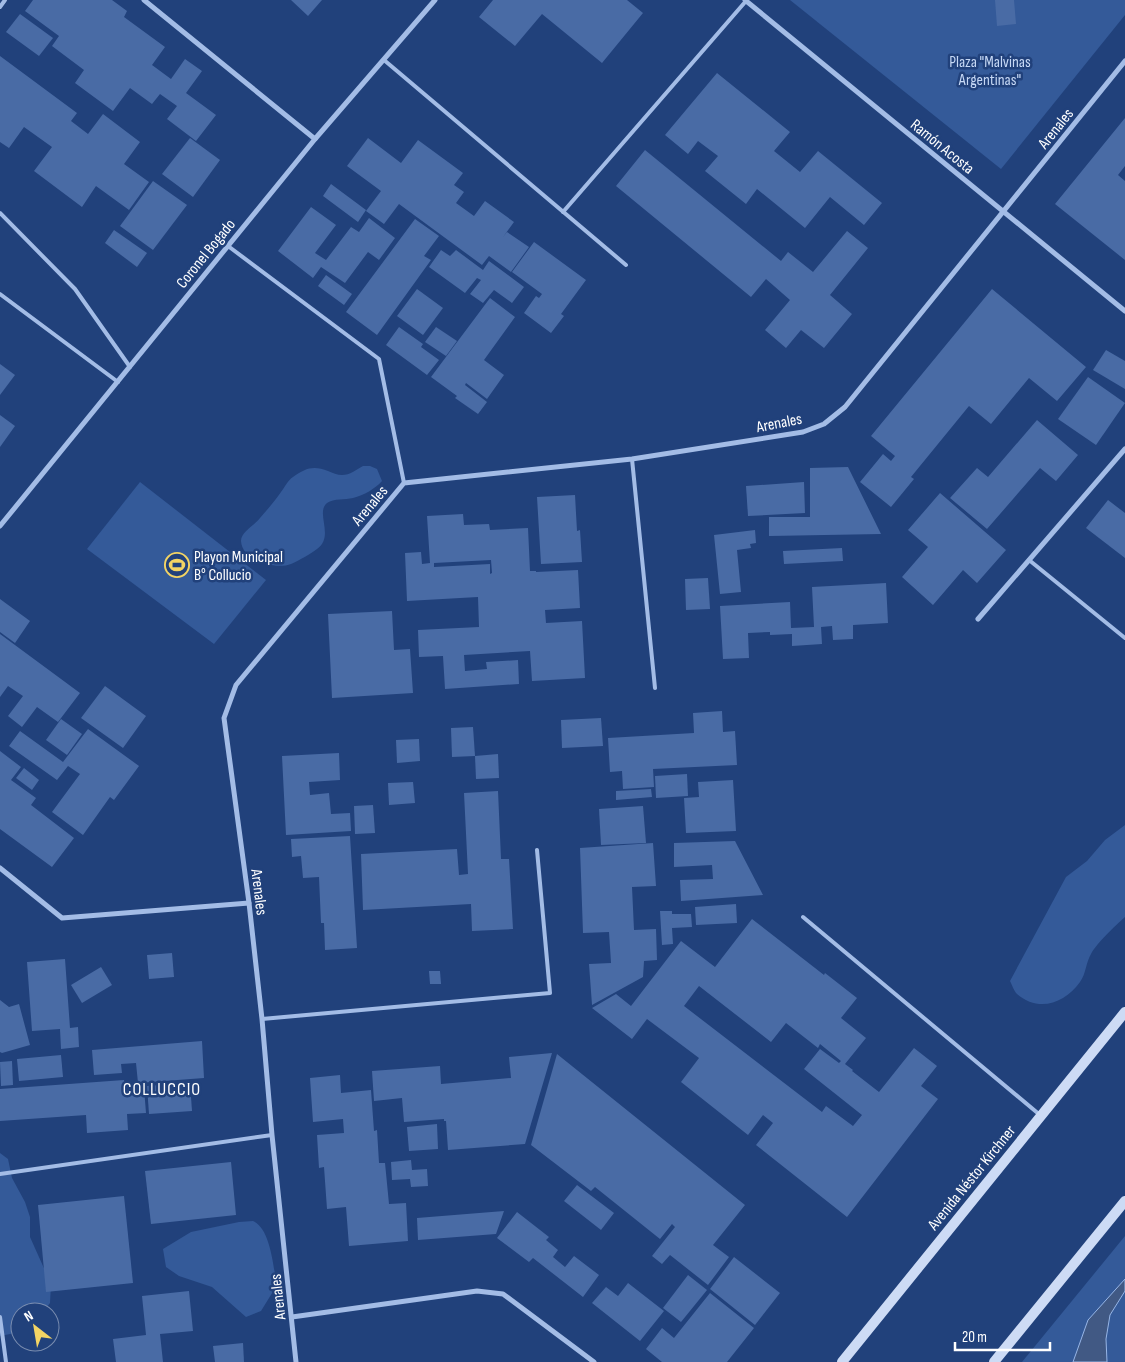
<svg xmlns="http://www.w3.org/2000/svg" width="1125" height="1362" font-family="'Sofia Sans Condensed',sans-serif">
<style>
.green{fill:#345a99}
.water{fill:#415984;stroke:#97b6e7}
.building{fill:#496ba5;fill-rule:evenodd}
.lines{fill:none;stroke-linecap:round;stroke-linejoin:round}
.service{stroke:#a3bce6;stroke-width:4}
.minor{stroke:#a3bce6;stroke-width:5}
.secondary{stroke:#cddbf5;stroke-width:10}
.labels{text-anchor:middle;stroke-width:5;stroke-linejoin:round;paint-order:stroke}
.park-label{font-size:16px;fill:#c6d8f5;stroke:#21417b}
.street-label{font-size:16px;fill:#fff;stroke:#21417b}
.poi-label{font-size:16px;fill:#fff;stroke:#21417b;text-anchor:start}
.neighbourhood-label{font-size:18px;letter-spacing:1px;fill:#fff;stroke:#21417b}
</style>
<rect width="100%" height="100%" fill="#21417b"/>
<g class="green">
<path d="M790,0H1125V15L1001,169Z"/>
<path d="M363,466H370L377,469L382,481C375,489 364,495 353,498C345,500 334,498 327,503C315,513 335,536 317,549C310,554 300,560 291,564C276,570 242,561 241,541C241,532 255,525 260,518C267,510 275,501 281,492C285,487 288,480 293,477C305,468 314,465 328,471C333,473 337,475 342,475C350,475 356,470 363,466Z"/>
<path d="M140,482L266,580L214,644L87,549Z"/>
<path d="M1125,825V917C1115,926 1097,943 1091,954C1086,962 1086,974 1080,982C1065,1003 1039,1013 1017,994C1014,991 1012,985 1010,981L1066,877L1087,861L1105,840Z"/>
<path d="M0,1153L8,1159L12,1178L25,1202L30,1217V1237L51,1284L50,1303L43,1312H20V1330L15,1333L0,1336Z"/>
<path d="M253,1221C271,1229 273,1267 277,1285L261,1311L246,1317L212,1287L179,1276L166,1267L163,1249L191,1232L239,1222Z"/>
<path d="M1125,1236V1362H1022Z"/>
</g>
<path class="water" d="M1125,1279V1291L1110,1315L1106,1339L1107,1362H1073L1088,1320Z"/>
<g class="building">
<path d="M33,0H112L127,11L124,17L165,47L152,65L171,79L185,59L202,71L186,93L216,115L196,141L167,119L177,106L160,94L152,104L130,88L113,111L75,83L84,70L52,46L59,36L25,11Z"/>
<path d="M291,0H322L308,16Z"/>
<path d="M493,0H627L643,13L602,63L542,14L515,46L479,17Z"/>
<path d="M995,0H1014L1016,24L997,26Z"/>
<path d="M20,14L53,38L39,56L6,32Z"/>
<path d="M0,56L77,113L71,121L88,134L103,114L140,142L124,164L149,182L129,210L96,186L82,207L34,171L52,147L24,127L9,148L0,142Z"/>
<path d="M717,73L790,132L774,151L800,172L818,151L882,203L864,225L830,197L805,228L757,189L746,204L705,171L718,156L698,141L688,154L665,135Z"/>
<path d="M1125,118V166L1118,175L1125,181V260L1055,204Z"/>
<path d="M190,138L220,160L193,197L162,174Z"/>
<path d="M368,138L401,163L418,140L463,173L454,185L464,192L456,203L474,216L485,201L514,222L503,237L507,232L529,247L511,272L489,256L482,265L399,204L384,224L366,211L381,191L347,166Z"/>
<path d="M645,150L781,261L788,252L813,272L847,231L868,248L830,295L852,314L824,348L801,330L786,348L765,330L790,300L766,279L751,297L616,186Z"/>
<path d="M153,181L187,205L153,250L120,226Z"/>
<path d="M331,184L366,210L358,222L323,196Z"/>
<path d="M311,207L336,225L315,253L326,260L351,227L359,232L369,218L395,238L379,260L368,252L345,283L321,267L313,278L278,251Z"/>
<path d="M415,219L439,236L424,256L431,260L377,335L346,312Z"/>
<path d="M114,230L147,253L137,267L105,243Z"/>
<path d="M534,242L586,280L561,314L564,316L551,333L524,313L536,296L539,298L542,294L512,272Z"/>
<path d="M441,250L450,256L456,250L483,270L489,261L524,287L512,303L494,290L483,303L470,294L481,280L477,278L465,293L429,267Z"/>
<path d="M326,275L352,294L344,305L318,286Z"/>
<path d="M417,289L443,308L423,335L397,316Z"/>
<path d="M992,289L1086,367L1057,401L1029,378L991,424L969,406L911,477L914,479L891,507L860,482L883,454L891,461L895,456L871,436Z"/>
<path d="M490,298L515,317L484,360L504,375L487,399L466,383L465,385L487,402L478,414L455,398L457,396L431,377Z"/>
<path d="M399,327L423,344L421,347L439,360L427,375L386,345Z"/>
<path d="M436,327L457,341L446,356L425,342Z"/>
<path d="M1106,350L1125,361V389L1093,370Z"/>
<path d="M0,364L15,375L0,395Z"/>
<path d="M1088,377L1125,403L1096,445L1058,419Z"/>
<path d="M0,415L15,426L0,447Z"/>
<path d="M1037,420L1078,455L1056,481L1040,468L987,529L950,498L977,468L988,477Z"/>
<path d="M848,467L881,534L769,536V517H810V468Z"/>
<path d="M804,482L805,513L748,516L746,486Z"/>
<path d="M940,493L1006,550L977,583L963,570L933,605L902,577L928,547L908,530Z"/>
<path d="M575,495L577,531L580,530L582,562L541,564L537,497Z"/>
<path d="M1108,500L1125,513V558L1086,528Z"/>
<path d="M463,514L464,525L489,524L490,530L528,528L530,571H536V572L578,570L580,608L545,610L546,623L582,621L585,678L532,681L530,651L464,655L465,671L487,669L486,662L518,660L519,684L445,689L443,656L419,657L418,630L479,627L478,597L407,601L405,553L421,552L422,564L430,563L427,516ZM491,560L492,573L490,574V564L434,567V563Z"/>
<path d="M755,530L756,543L750,544L751,548L737,550L741,592L720,594L714,535Z"/>
<path d="M842,548L843,561L784,564L783,551Z"/>
<path d="M708,578L710,609L686,610L685,579Z"/>
<path d="M886,583L888,623L853,625V639L833,640L832,626L821,627L822,644L792,646V634L770,635V632L748,633L749,658L723,659L720,606L790,602L791,628L814,627L812,587Z"/>
<path d="M0,599L30,621L15,643L0,632Z"/>
<path d="M392,611L394,650L410,649L413,693L332,698L328,614Z"/>
<path d="M0,634L80,693L58,722L37,707L22,727L8,716L23,696L8,686L0,697Z"/>
<path d="M105,686L146,716L123,748L81,718Z"/>
<path d="M722,711L723,732L735,731L737,765L653,769L654,787L623,789L622,771L610,772L608,738L694,733L693,713Z"/>
<path d="M601,718L603,746L562,748L561,720Z"/>
<path d="M61,719L82,734L67,755L46,740Z"/>
<path d="M473,727L475,756L452,757L451,728Z"/>
<path d="M88,729L139,766L114,800L110,797L83,835L52,812L80,774L68,766L57,780L9,746L20,731L63,762Z"/>
<path d="M419,739L420,761L397,763L396,740Z"/>
<path d="M0,751L21,767L11,780L36,798L31,805L74,838L52,867L0,829Z"/>
<path d="M339,753L340,780L309,782L310,795L329,793L331,814L350,813L351,831L286,835L282,756Z"/>
<path d="M498,754L499,778L476,779L475,756Z"/>
<path d="M24,768L39,780L32,790L16,778Z"/>
<path d="M687,774L688,796L656,798L655,776Z"/>
<path d="M733,780L736,831L686,833L684,798L699,797L698,782Z"/>
<path d="M413,782L415,803L389,805L388,783Z"/>
<path d="M651,789L652,797L616,800V791Z"/>
<path d="M498,791L501,859H509L513,929L472,931L471,904L363,910L361,854L457,849L459,875L468,874L464,793Z"/>
<path d="M373,805L375,833L355,834L354,806Z"/>
<path d="M643,806L646,843L601,845L599,809Z"/>
<path d="M350,836L357,948L325,950L324,923H321L319,877L303,878L301,856L292,857L291,839Z"/>
<path d="M735,841L763,895L681,901L680,880L713,879L712,865L674,867V843Z"/>
<path d="M653,843L656,886L632,887L634,930L656,929L657,960L644,961L643,977L592,1005L589,964L611,963L609,932L583,933L580,848Z"/>
<path d="M736,904L737,923L696,925L695,907Z"/>
<path d="M660,911H672V914H691L692,927L672,928L673,944L662,945Z"/>
<path d="M752,919L824,975L825,973L857,998L841,1018L866,1038L845,1064L853,1070L852,1071L879,1092L914,1048L937,1066L921,1086L938,1099L847,1217L756,1145L773,1123L763,1115L748,1135L681,1082L699,1058L647,1019L632,1039L592,1008L616,994L631,1006L681,941L715,967ZM699,986L771,1042L786,1023L818,1048L820,1044L841,1061L839,1063L820,1049L804,1069L862,1115L853,1126L826,1106L822,1112L684,1006Z"/>
<path d="M172,953L174,977L149,979L147,955Z"/>
<path d="M65,959L70,1028L78,1027L79,1047L61,1049L60,1029L32,1031L27,962Z"/>
<path d="M101,967L112,985L82,1003L71,985Z"/>
<path d="M429,971H440L441,984H430Z"/>
<path d="M0,1000L9,1007L19,1004L30,1045L2,1053L0,1052Z"/>
<path d="M202,1041L204,1078L138,1083L136,1063L121,1064L122,1073L94,1075L92,1050Z"/>
<path d="M552,1053L525,1144L448,1150L446,1121H444V1119L404,1122L402,1098L374,1101L372,1071L440,1066L441,1084L511,1078L509,1057Z"/>
<path d="M557,1054L745,1205L713,1245L729,1257L708,1285L670,1255L662,1264L652,1256L675,1227L672,1224L660,1239L595,1187L591,1191L531,1145Z"/>
<path d="M61,1055L63,1077L19,1081L17,1059Z"/>
<path d="M12,1061L13,1085L1,1086L0,1062Z"/>
<path d="M340,1075L341,1093L371,1090L374,1131L377,1130L379,1163H385L389,1204L406,1203L408,1241L349,1246L346,1207L327,1209L324,1167L319,1168L317,1135L344,1133L343,1119L313,1122L310,1078Z"/>
<path d="M124,1080L125,1089L144,1088L146,1113L127,1114L128,1130L87,1133L86,1115L0,1121V1089Z"/>
<path d="M190,1083L192,1111L149,1114L147,1086Z"/>
<path d="M437,1124L438,1149L409,1151L407,1127Z"/>
<path d="M411,1160L412,1170L427,1169L428,1186L411,1187L410,1179L392,1180L391,1162Z"/>
<path d="M231,1162L236,1215L151,1224L145,1171Z"/>
<path d="M577,1185L614,1213L601,1230L564,1201Z"/>
<path d="M124,1196L133,1283L46,1292L38,1205Z"/>
<path d="M504,1211L496,1234L418,1240L417,1218Z"/>
<path d="M517,1212L549,1237L546,1240L558,1250L553,1257L565,1267L574,1256L599,1275L583,1297L533,1258L529,1262L497,1238Z"/>
<path d="M734,1257L780,1293L755,1325L710,1289Z"/>
<path d="M688,1275L707,1290L681,1322L663,1308Z"/>
<path d="M628,1283L664,1311L640,1341L592,1303L606,1287L618,1296Z"/>
<path d="M189,1291L193,1331L160,1334L163,1362H116L113,1339L146,1335L142,1296Z"/>
<path d="M710,1293L754,1328L727,1362H662L646,1349L662,1328L674,1338Z"/>
<path d="M243,1343L244,1362H215L213,1346Z"/>
</g>
<g class="lines">
<g class="service">
<path d="M0,7L5,0"/>
<path d="M384,60L626,265"/>
<path d="M563,212L746,1"/>
<path d="M0,213L75,289L130,367"/>
<path d="M228,246L379,359L404,483"/>
<path d="M0,294L118,382"/>
<path d="M632,459L655,688"/>
<path d="M1029,560L1125,638"/>
<path d="M803,917L1040,1115"/>
<path d="M262,1019L550,993L537,850"/>
<path d="M0,1174L272,1135"/>
<path d="M0,1317L6,1362"/>
</g>
<g class="minor">
<path d="M144,0L315,139"/>
<path d="M745,0L1125,311"/>
<path d="M0,526L315,139L435,0"/>
<path d="M978,619L1125,449"/>
<path d="M0,868L62,918L249,903"/>
<path d="M292,1317L477,1291L503,1294L594,1362"/>
<path d="M296,1362L272,1135L262,1019L249,903L224,718L236,685L404,483L632,459L803,432L824,424L845,407L1125,61"/>
</g>
<g class="secondary">
<path d="M842,1362L1125,1012"/>
<path d="M994,1362L1125,1201"/>
</g>
</g>
<defs>
<symbol id="stadium-ring" viewBox="-11 -11 22 22"><circle r="9.5" fill="#21417b" stroke="#f3d464" stroke-width="1.5"/><path d="M0-5a6.5 5 0 1 0 0 10a6.5 5 0 1 0 0-10ZM-3.5-1.8h7v3.6h-7Z" fill="#f3d464"/></symbol>
</defs>
<g fill-rule="evenodd">
<use href="#stadium-ring" x="163" y="551" width="28" height="28"/>
</g>
<g class="labels">
<g class="park-label">
<text x="990" y="67">Plaza "Malvinas<tspan x="990" dy="18">Argentinas"</tspan></text>
</g>
<g class="street-label">
<text transform="translate(1055 128) rotate(-51)" y="6">Arenales</text>
<text transform="translate(943 146) rotate(39)" y="6">Ramón Acosta</text>
<text transform="translate(205 253) rotate(-51)" y="6">Coronel Bogado</text>
<text transform="translate(779 422) rotate(-11)" y="6">Arenales</text>
<text transform="translate(369 505) rotate(-50)" y="6">Arenales</text>
<text transform="translate(260 892) rotate(83)" y="6">Arenales</text>
<text transform="translate(971 1177) rotate(-51)" y="6">Avenida Néstor Kirchner</text>
<text transform="translate(277 1297) rotate(-96)" y="6">Arenales</text>
</g>
<g class="poi-label">
<text x="194" y="562">Playon Municipal<tspan x="194" dy="18">B° Collucio</tspan></text>
</g>
<g class="neighbourhood-label">
<text x="162" y="1095">COLLUCCIO</text>
</g>
</g>
<g transform="translate(35 1327) rotate(329)"><circle r="24" fill="#21417b" stroke="#7a8db0"/>
<path d="M0-4L9 19L0 12L-9 19Z" fill="#f3d464"/>
<text y="-8" font-size="14" font-weight="bold" text-anchor="middle" fill="#ffffff">N</text>
</g>
<path d="M955 1342v8h95v-8" fill="none" stroke="#ffffff" stroke-width="2.5"/>
<text x="962" y="1342" font-size="15" fill="#ffffff" stroke="#21417b" stroke-width="4" paint-order="stroke">20 m</text>
</svg>
